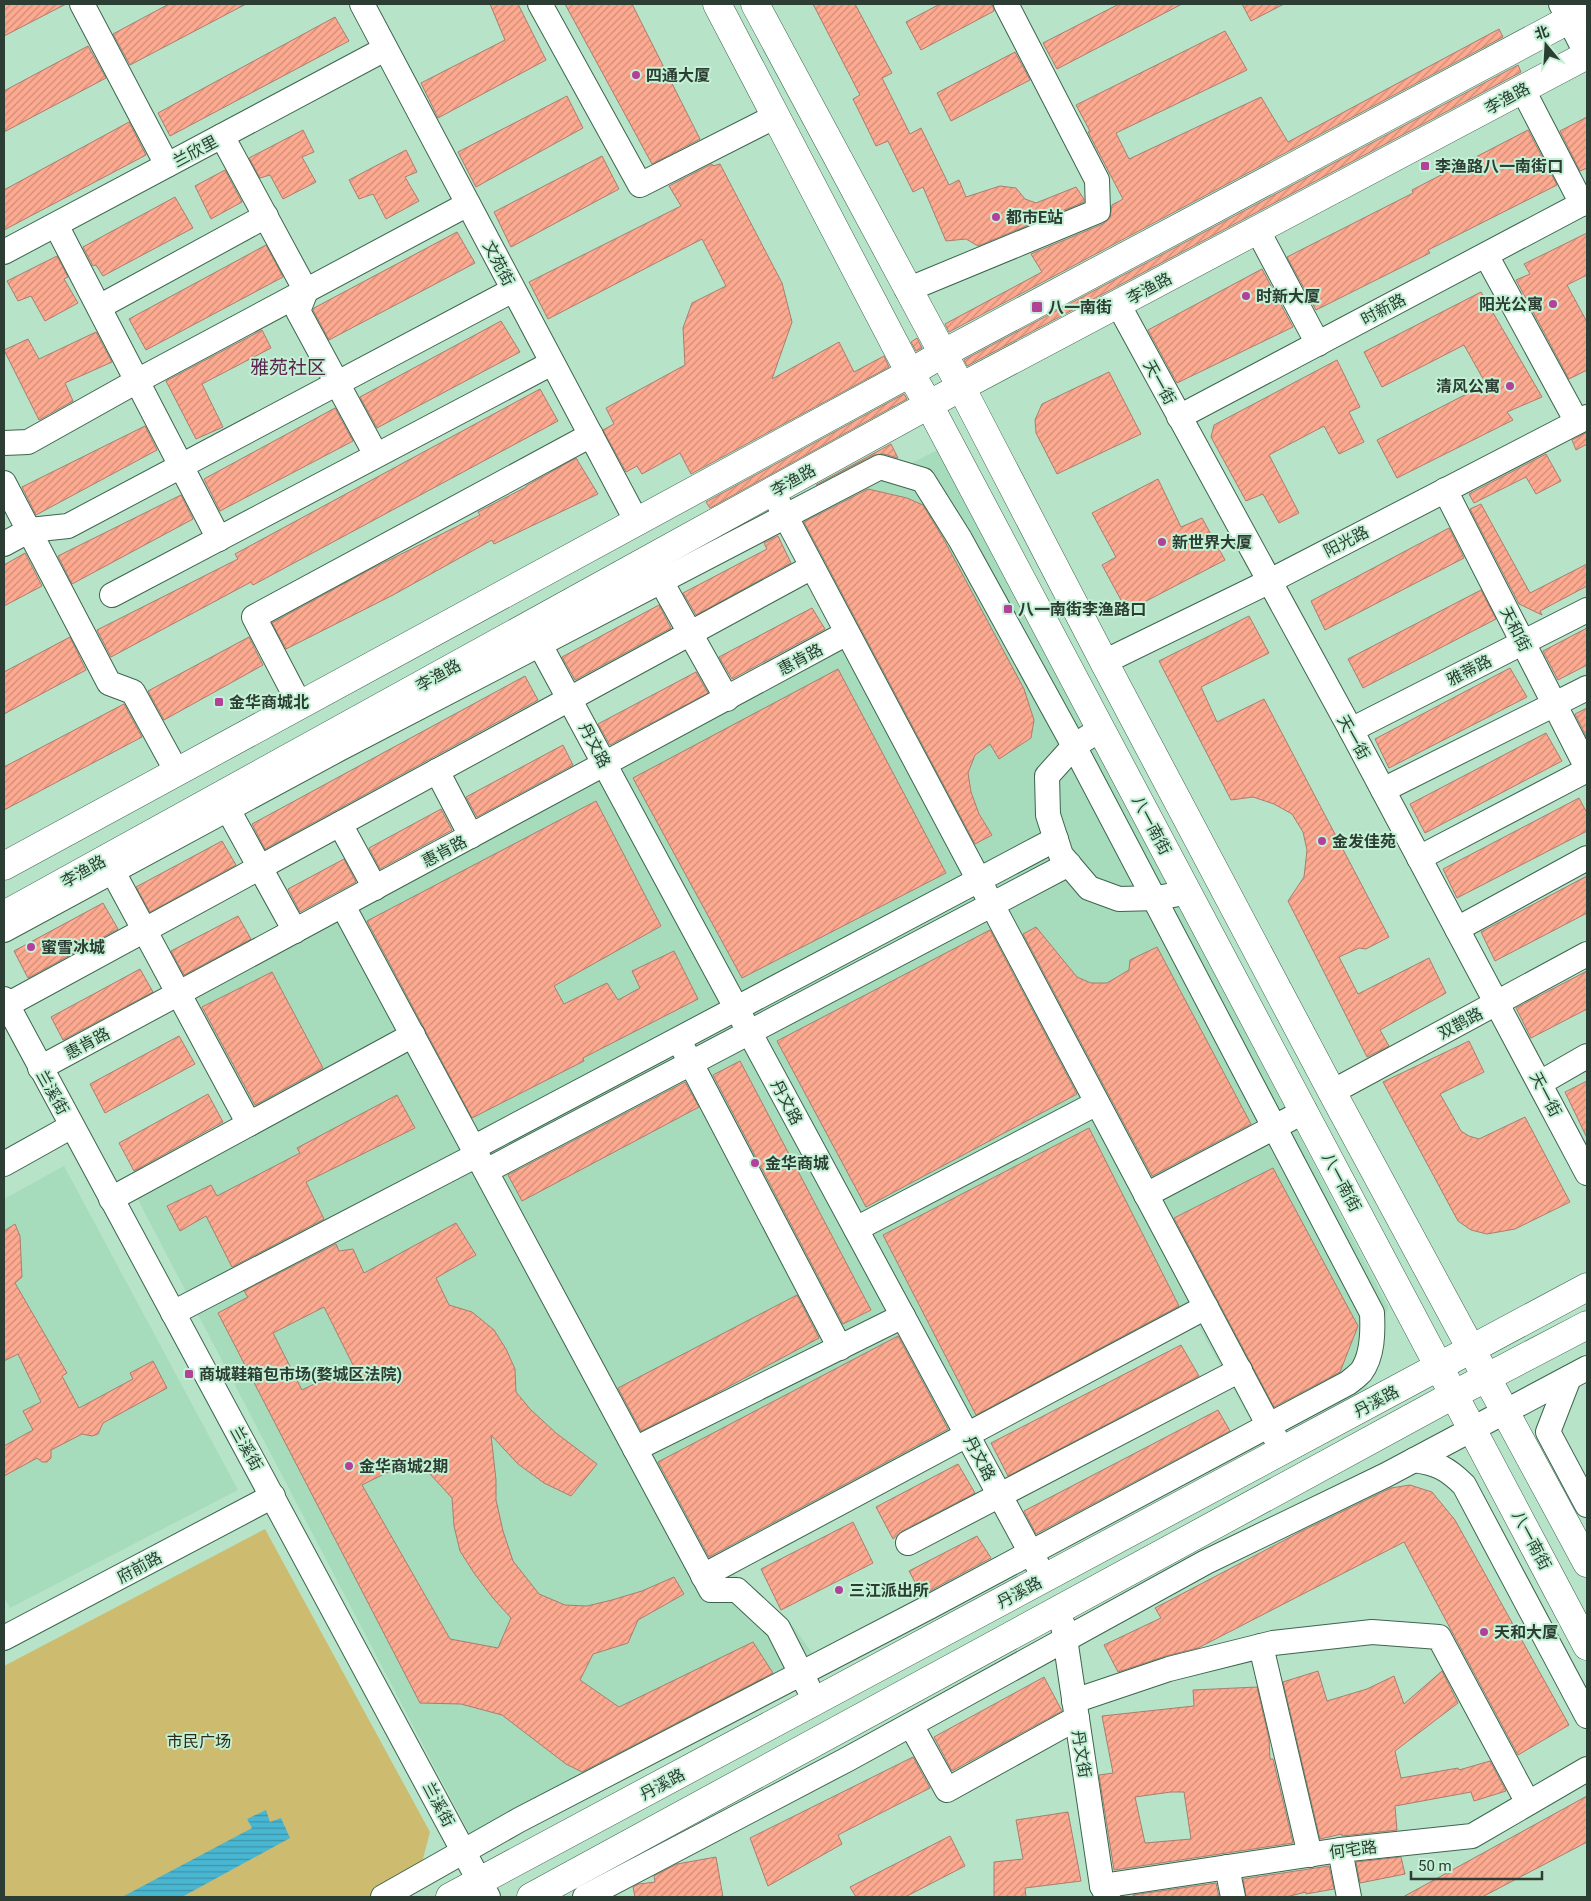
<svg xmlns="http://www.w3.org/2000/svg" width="1591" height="1901" font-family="Roboto,'Noto Sans SC',sans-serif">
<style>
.built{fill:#a6dbbb}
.green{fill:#cdbc6f}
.water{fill:url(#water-rules)}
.building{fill:url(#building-hatch);stroke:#aa7d6f;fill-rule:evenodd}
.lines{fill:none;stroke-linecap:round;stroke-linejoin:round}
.minor-casing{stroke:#3c654d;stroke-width:26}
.major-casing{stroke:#3c654d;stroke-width:29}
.minor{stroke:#fff;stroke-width:24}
.major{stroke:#fff;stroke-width:28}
.poi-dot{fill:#b34099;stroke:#c4f1d5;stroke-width:2}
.labels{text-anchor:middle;stroke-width:4;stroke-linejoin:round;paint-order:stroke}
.poi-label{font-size:16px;font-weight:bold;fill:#2c3e33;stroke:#c4f1d5;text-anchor:start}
.street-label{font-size:16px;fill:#2c3e33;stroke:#c4f1d5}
.park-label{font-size:16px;fill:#2e2a17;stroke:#c4f1d5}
.quarter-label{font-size:19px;fill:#5c244f;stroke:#c4f1d5}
</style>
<defs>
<pattern id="water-rules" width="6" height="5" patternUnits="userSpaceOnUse" patternTransform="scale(1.25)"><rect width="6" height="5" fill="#49b6d2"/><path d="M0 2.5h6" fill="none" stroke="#3d95ab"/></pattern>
<pattern id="building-hatch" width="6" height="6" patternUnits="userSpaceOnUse" patternTransform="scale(1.25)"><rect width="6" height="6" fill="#feaa91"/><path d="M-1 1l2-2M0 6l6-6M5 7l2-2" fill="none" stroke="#ce8c77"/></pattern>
</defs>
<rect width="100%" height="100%" fill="#b7e4c8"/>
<g class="built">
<path d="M943,447L1388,1307L1366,1391L1262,1441L1198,1325L730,1570L793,1626L822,1667L480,1854L136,1196L255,1129L189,997L845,645L782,530Z"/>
<path d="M64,1166L238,1490L10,1608L4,1597V1199Z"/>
</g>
<path class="green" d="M265,1529L430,1832L419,1874L375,1897H4V1666Z"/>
<path class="water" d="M266,1810L270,1822L281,1818L290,1838L182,1897H122L252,1828L247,1819Z"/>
<g class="building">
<path d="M4,4H66L4,36Z"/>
<path d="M169,4H246L130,65L113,34Z"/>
<path d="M490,4H518L546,60L438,118L421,83L505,40Z"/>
<path d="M565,4H632L700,139L652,164Z"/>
<path d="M813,4H855L892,73L882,78L910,134L921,128L949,185L959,180L966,197L1000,186L1016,188L1025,199L1036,203L1076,187L1084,199V202L978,246L966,239L946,241L923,187L913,192L888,141L876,146L853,99L860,95Z"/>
<path d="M940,4H992L994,11L921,50L906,22Z"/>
<path d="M1119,4H1182L1057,69L1043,43Z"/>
<path d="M1242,4H1284L1251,21Z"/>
<path d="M335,17L349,41L170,136L158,113Z"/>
<path d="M1499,29L1503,37L949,332L945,324L1042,272L1031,254L1103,224L1110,218L1112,205L1123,199L1088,132L1090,131L1076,105L1225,31L1247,70L1116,133L1129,159L1261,97L1288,142Z"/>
<path d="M88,46L106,78L4,132V91Z"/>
<path d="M1015,52L1030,80L951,121L937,93Z"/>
<path d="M1518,65L1521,72L967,366L964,360Z"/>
<path d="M567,96L583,128L476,187L458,152Z"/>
<path d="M1587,117V168L1580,171L1560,131Z"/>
<path d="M129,122L146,155L4,230V190Z"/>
<path d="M303,130L314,152L302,157L316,182L283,199L270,175L260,178L249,158Z"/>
<path d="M1528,130L1557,185L1428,250L1430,253L1316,310L1287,257L1413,193L1412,190Z"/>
<path d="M406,150L417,172L405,177L419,201L386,219L373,194L359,199L349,180Z"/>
<path d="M602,156L619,189L511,247L494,212Z"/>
<path d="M712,164L713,166L720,164L782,283L792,322L772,379L839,342L854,372L884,356L889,367L691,474L680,453L642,474L637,466L626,472L603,430L614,424L606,408L685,365L683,328L692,303L726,286L702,239L548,319L529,282L681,206L669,186Z"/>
<path d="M225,170L242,202L211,219L195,186Z"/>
<path d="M175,197L193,228L103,276L96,265L93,266L83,247Z"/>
<path d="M457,232L475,263L329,340L313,310L314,308Z"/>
<path d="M1587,233V275L1567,285L1587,322V370L1569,379L1516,280L1530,274L1524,264Z"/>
<path d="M266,245L283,277L146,350L129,319Z"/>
<path d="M57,256L68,277L64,279L78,303L45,321L31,296L18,301L7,281Z"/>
<path d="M1262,269L1293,327L1177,383L1148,330Z"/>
<path d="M1481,292L1542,397L1507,412L1513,420L1397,478L1377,440L1486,384L1464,345L1382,387L1364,352Z"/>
<path d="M501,321L520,352L377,428L360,397Z"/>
<path d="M262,330L271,348L202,384L223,427L196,439L166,381Z"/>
<path d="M96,332L112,362L65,383L73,401L39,420L4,350L28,339L39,359Z"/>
<path d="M917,338L922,348L916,351L911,342Z"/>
<path d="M1337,360L1360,407L1349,412L1364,442L1339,454L1324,426L1269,455L1299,513L1279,523L1263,494L1246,501L1211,437L1214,425Z"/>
<path d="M1109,372L1141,434L1057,474L1036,433L1035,420L1042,404Z"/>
<path d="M540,389L558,421L253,585L251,582L111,657L97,630L238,559L235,554Z"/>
<path d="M904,394L907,399L710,508L706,502Z"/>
<path d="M335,408L353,441L220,511L204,479Z"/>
<path d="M145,426L157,450L36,515L22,487Z"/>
<path d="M1587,432V444L1576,450L1572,440Z"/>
<path d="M891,444L898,458L884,454L874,455L816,485Z"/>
<path d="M1546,454L1561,481L1536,494L1526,477L1474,503L1469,494Z"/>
<path d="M576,458L598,494L494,544L492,540L393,595L286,649L272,623L369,570L480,515L478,512L526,487V486Z"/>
<path d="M1158,479L1181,527L1202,518L1225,560L1127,611L1102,565L1116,557L1092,513Z"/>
<path d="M868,489L907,498L923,505L943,538L1024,689L1034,720L1031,738L999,759L990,744L975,755L968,773L971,792L979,814L992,835L975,844L804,522Z"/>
<path d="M181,495L193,519L72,584L58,556Z"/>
<path d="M1481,504L1530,593L1587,564V586L1540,611L1542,615L1519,604L1470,509Z"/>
<path d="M1449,528L1464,558L1325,630L1311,601Z"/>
<path d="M778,536L791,563L696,615L683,593L767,549L764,543Z"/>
<path d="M25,553L42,586L4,606V565Z"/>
<path d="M1481,590L1496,619L1363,688L1348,659Z"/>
<path d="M659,605L671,628L575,680L562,657Z"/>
<path d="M812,608L825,629L732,679L719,657Z"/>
<path d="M1249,616L1269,653L1201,687L1217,722L1264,699L1389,937L1366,949L1359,948L1339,957L1358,994L1429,958L1446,993L1380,1030L1389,1046L1367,1057L1288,901L1304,877L1307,850L1303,832L1292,814L1274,804L1253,797L1231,800L1159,661Z"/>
<path d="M1587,628V665L1558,680L1543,651Z"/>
<path d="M70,637L86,670L4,714V672Z"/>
<path d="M249,637L263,665L164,720L148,691Z"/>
<path d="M1510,668L1527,697L1389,768L1375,739Z"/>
<path d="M838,669L946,873L742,978L633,778Z"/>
<path d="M696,672L708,693L610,745L598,724Z"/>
<path d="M525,676L538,700L265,849L252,824Z"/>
<path d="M124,704L142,737L4,810V767Z"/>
<path d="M1587,708V738L1575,714Z"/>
<path d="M1546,733L1562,761L1425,833L1410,804Z"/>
<path d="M563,745L573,765L477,817L466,797Z"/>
<path d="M1579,798L1587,813V831L1457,898L1443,869Z"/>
<path d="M596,801L661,926L554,986L564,1004L607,983L618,1000L640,988L632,971L674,951L698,999L583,1058L584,1061L472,1118L367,921Z"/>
<path d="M441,809L452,830L380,869L369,848Z"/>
<path d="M222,841L236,865L150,912L136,887Z"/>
<path d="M344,859L356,882L300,912L288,889Z"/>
<path d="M1587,876V913L1495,961L1481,932Z"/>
<path d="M103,903L118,929L28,978L14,951Z"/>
<path d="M238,916L251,939L184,975L171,951Z"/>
<path d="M1036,927L1077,977L1091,983H1107L1129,970L1130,960L1157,947L1251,1124L1152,1176L1023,934Z"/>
<path d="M990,930L1077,1094L866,1207L777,1041Z"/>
<path d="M140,969L153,992L63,1040L51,1017Z"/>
<path d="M1587,971V1009L1531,1038L1516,1008Z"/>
<path d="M272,972L323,1068L255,1105L202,1007Z"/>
<path d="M179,1036L195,1064L105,1113L90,1084Z"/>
<path d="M1469,1041L1484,1072L1440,1094L1461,1131L1469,1136L1479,1139L1525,1117L1570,1202L1515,1229L1487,1234L1471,1230L1458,1221L1383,1082Z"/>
<path d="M740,1061L871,1310L843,1324L713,1075Z"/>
<path d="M1587,1081V1138L1565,1092Z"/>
<path d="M685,1082L699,1107L522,1201L508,1175Z"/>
<path d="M208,1094L223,1122L134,1171L119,1143Z"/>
<path d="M397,1095L415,1128L306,1182L324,1219L232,1267L206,1216L180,1231L167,1206L211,1185L217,1196L300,1153L297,1148Z"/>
<path d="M1089,1128L1179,1306L976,1415L883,1235Z"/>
<path d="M1273,1168L1358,1326L1340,1372L1274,1407L1174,1218Z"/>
<path d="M456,1223L476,1255L436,1278L449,1305L472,1312L494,1330L506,1349L515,1369L516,1392L530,1409L556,1433L597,1464L571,1496L544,1483L518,1464L491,1435L496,1480V1500L503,1531L513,1561L539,1594L565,1605L587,1606L612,1600L642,1591L674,1577L684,1594L638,1620L628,1643L593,1654L580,1680L619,1707L753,1642L773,1673L582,1772L566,1764L502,1715L461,1704L420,1703L218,1313L248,1297L244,1291L336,1244L339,1251L353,1249L364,1273ZM324,1307L353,1365L302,1390L273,1333ZM408,1462L420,1463L452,1498L454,1526L460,1551L474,1573L493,1598L511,1618L498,1648L450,1639L362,1485Z"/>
<path d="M15,1224L20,1236L22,1277L15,1283L67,1373L62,1376L79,1408L133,1379L130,1373L153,1361L167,1388L103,1423L98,1434L92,1436L82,1434L51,1450V1458L47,1462H42L37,1458L4,1476V1446L33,1430L23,1411L41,1402L18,1354L4,1361V1231Z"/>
<path d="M797,1295L819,1338L713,1395L641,1431L618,1388Z"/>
<path d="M898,1336L948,1429L709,1557L658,1462Z"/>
<path d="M1181,1345L1199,1376L1008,1476L991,1443Z"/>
<path d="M1218,1410L1230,1431L1036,1534L1024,1511Z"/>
<path d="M958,1464L975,1493L902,1531L893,1539L876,1507Z"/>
<path d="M1410,1485L1432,1492L1455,1520L1569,1725L1518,1755L1404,1542L1198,1648L1166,1656L1118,1672L1104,1645L1161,1618L1155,1608L1300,1532L1391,1488Z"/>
<path d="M853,1522L873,1563L781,1610L761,1569Z"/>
<path d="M977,1536L991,1558L922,1595L909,1571Z"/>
<path d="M1318,1671L1327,1701L1367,1689L1394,1676L1404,1704L1442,1671L1458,1703L1395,1751L1401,1778L1458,1768L1459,1770L1490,1761L1506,1791L1474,1801L1471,1792L1395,1806L1397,1830L1342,1836V1834L1320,1839L1283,1682Z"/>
<path d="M1044,1677L1062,1711L952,1771L934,1737Z"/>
<path d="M1257,1687L1269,1739L1270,1759H1273L1293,1843L1114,1870L1099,1775L1113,1773L1102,1716L1194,1706L1193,1690ZM1171,1792H1184L1191,1839L1145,1843L1135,1797Z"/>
<path d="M913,1757L930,1788L838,1835L842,1844L768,1886L750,1838Z"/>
<path d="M1587,1796V1842L1482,1897H1403Z"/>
<path d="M1068,1812L1081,1881L1025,1888L1026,1897H994V1862L1023,1859L1016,1820Z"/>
<path d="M950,1836L965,1866L905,1897H856L850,1887Z"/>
<path d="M716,1857L723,1897H635L633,1887L639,1884L655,1882L654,1876L677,1864Z"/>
<path d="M1401,1857L1405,1874L1360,1883L1356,1862Z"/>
<path d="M1329,1866L1334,1889L1306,1894V1892L1286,1897H1246L1243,1879Z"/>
<path d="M1216,1883L1219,1897H1134L1133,1895Z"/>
</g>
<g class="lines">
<defs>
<g id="minor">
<path d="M82,4L167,165"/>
<path d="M362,4L637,522"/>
<path d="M540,4L640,185L776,116"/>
<path d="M1561,4L1587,55"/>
<path d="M1523,90L1582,204"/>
<path d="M222,136L306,291L298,311L376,455"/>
<path d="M56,225L219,539"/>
<path d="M1258,231L1318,344"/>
<path d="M4,252L385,49"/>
<path d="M1486,255L1577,422"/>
<path d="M907,290L1098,211L1097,180L1006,4"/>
<path d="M1118,304L1351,730L1587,1173"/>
<path d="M99,307L266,216"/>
<path d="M1179,417L1587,201"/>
<path d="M4,443L28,442L137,381L468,204"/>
<path d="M4,483L109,683L133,692L177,772"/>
<path d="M1445,490L1587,768"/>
<path d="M779,504L1276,1439"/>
<path d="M4,544L30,530L68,526L513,290"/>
<path d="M653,567L727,699"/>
<path d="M112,595L552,363"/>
<path d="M533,632L1038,1566"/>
<path d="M1104,662L1268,582L1587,417"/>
<path d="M300,705L254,617L591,435"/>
<path d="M1101,729L1074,746L1047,776L1048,815L1061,855L1089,888L1119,899L1158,898L1188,892"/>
<path d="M1351,730L1587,610"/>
<path d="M437,771L471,836"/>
<path d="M1383,790L1587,688"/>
<path d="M221,797L295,931"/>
<path d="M340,824L375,888"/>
<path d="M1419,858L1587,770"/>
<path d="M106,859L249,1124"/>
<path d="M343,906L711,1590H737L778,1628L808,1687"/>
<path d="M1457,929L1587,858"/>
<path d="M4,930L339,749L880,467L923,480L960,539L1074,746L1372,1313C1373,1332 1373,1356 1361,1372C1357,1376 1352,1380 1348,1383L931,1606L519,1820L383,1897"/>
<path d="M4,999L488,1897"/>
<path d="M7,1005L812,567"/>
<path d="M684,1050L840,1348"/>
<path d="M40,1068L847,633"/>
<path d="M1540,1083L1587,1056"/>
<path d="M1332,1092L1587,954"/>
<path d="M473,1148L1056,839"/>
<path d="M4,1164L72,1126"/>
<path d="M486,1171L1069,864"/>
<path d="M1146,1195L1305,1111"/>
<path d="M111,1199L413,1035"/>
<path d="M856,1229L1097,1103"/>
<path d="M173,1313L477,1155"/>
<path d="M1569,1378L1548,1432L1587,1505"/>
<path d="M635,1449L903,1316"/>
<path d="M1414,1460C1437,1463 1448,1469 1464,1485L1587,1716"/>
<path d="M908,1543L1240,1370"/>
<path d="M703,1576L1206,1307"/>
<path d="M1063,1625L1102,1886L1108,1897"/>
<path d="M4,1638L273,1496"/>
<path d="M1261,1646L1310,1855"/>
<path d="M1074,1701L1169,1669L1273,1643L1372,1632L1439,1637L1528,1803"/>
<path d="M911,1725L947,1790L1077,1718"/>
<path d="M1340,1850L1349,1897"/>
<path d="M1227,1867L1233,1897"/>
<path d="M1102,1886L1340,1850L1472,1836L1587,1769"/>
<path d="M585,1897L848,1759L1206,1562L1386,1475L1587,1368"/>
</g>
<g id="major">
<path d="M717,4L910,373L929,405L1587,1646"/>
<path d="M755,4L961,387L1104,662L1332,1092L1587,1563"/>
<path d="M4,866L910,373L942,354L1587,10"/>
<path d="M4,915L961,387L1587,55"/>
<path d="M450,1897L1587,1287"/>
<path d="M531,1897L1455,1394L1587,1325"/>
</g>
</defs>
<use href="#minor" class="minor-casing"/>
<use href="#major" class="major-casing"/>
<use href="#minor" class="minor"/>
<use href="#major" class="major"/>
</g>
<g class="poi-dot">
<circle cx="636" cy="75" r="5"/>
<rect x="1420" y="161" width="10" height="10" rx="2.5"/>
<circle cx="996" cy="217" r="5"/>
<circle cx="1246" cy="296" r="5"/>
<circle cx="1553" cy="304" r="5"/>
<rect x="1031" y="301" width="12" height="12" rx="2.5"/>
<circle cx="1510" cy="386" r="5"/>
<circle cx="1162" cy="542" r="5"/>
<rect x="1003" y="604" width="10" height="10" rx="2.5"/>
<rect x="214" y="697" width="10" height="10" rx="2.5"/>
<circle cx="1322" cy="841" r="5"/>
<circle cx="31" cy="947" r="5"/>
<circle cx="755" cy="1163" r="5"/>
<rect x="184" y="1369" width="10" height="10" rx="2.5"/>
<circle cx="349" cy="1466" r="5"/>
<circle cx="839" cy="1590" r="5"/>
<circle cx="1484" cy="1632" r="5"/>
</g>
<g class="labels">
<g class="poi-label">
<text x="646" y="81">四通大厦</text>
<text x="1435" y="172">李渔路八一南街口</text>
<text x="1006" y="223">都市E站</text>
<text x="1256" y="302">时新大厦</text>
<text x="1543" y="310" text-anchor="end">阳光公寓</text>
<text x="1048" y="313">八一南街</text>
<text x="1500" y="392" text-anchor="end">清风公寓</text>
<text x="1172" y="548">新世界大厦</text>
<text x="1018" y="615">八一南街李渔路口</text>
<text x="229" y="708">金华商城北</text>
<text x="1332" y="847">金发佳苑</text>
<text x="41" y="953">蜜雪冰城</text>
<text x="765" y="1169">金华商城</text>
<text x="199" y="1380">商城鞋箱包市场(婺城区法院)</text>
<text x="359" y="1472">金华商城2期</text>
<text x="849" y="1596">三江派出所</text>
<text x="1494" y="1638">天和大厦</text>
</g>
<g class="street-label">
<text transform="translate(1507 98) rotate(-28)" y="6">李渔路</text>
<text transform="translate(195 151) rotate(-28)" y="6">兰欣里</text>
<text transform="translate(499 263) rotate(62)" y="6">文苑街</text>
<text transform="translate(1149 288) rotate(-28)" y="6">李渔路</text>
<text transform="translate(1383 309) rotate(-28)" y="6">时新路</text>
<text transform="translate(1160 382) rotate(61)" y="6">天一街</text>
<text transform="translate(793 480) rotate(-29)" y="6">李渔路</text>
<text transform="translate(1346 541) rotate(-27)" y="6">阳光路</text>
<text transform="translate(1516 629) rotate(63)" y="6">天和街</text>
<text transform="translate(800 659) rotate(-28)" y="6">惠肯路</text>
<text transform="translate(1469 670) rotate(-27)" y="6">雅蒂路</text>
<text transform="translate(438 675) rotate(-29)" y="6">李渔路</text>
<text transform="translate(1354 737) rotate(61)" y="6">天一街</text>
<text transform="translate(595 745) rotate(62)" y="6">丹文路</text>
<text transform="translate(1152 825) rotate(62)" y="6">八一南街</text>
<text transform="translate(444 851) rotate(-28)" y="6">惠肯路</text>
<text transform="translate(83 871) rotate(-29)" y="6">李渔路</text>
<text transform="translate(1460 1023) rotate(-28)" y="6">双鹊路</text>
<text transform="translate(87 1043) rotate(-28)" y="6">惠肯路</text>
<text transform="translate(53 1092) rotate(61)" y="6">兰溪街</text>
<text transform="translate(1546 1094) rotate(62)" y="6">天一街</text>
<text transform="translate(787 1102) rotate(62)" y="6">丹文路</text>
<text transform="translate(1342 1182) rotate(62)" y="6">八一南街</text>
<text transform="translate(1376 1401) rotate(-28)" y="6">丹溪路</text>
<text transform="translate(247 1448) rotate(61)" y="6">兰溪街</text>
<text transform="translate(980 1458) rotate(62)" y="6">丹文路</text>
<text transform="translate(1532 1540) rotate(62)" y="6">八一南街</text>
<text transform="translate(139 1567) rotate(-28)" y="6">府前路</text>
<text transform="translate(1019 1592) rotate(-28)" y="6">丹溪路</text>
<text transform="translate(1082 1754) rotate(81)" y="6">丹文街</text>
<text transform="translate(662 1784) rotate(-28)" y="6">丹溪路</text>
<text transform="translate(439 1804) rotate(62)" y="6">兰溪街</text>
<text transform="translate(1353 1849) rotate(-7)" y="6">何宅路</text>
</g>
<g class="park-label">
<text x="199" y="1747">市民广场</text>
</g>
<g class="quarter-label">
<text x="288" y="374">雅苑社区</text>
</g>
</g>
<rect width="1591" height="1901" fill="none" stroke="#2c3e33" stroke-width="10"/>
<g transform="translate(1546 45) rotate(342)" stroke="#c4f1d5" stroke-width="4" paint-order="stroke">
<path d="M0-4L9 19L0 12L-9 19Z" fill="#2c3e33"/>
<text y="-8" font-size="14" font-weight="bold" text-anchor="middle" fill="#2c3e33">北</text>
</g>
<path d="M1411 1871v8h131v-8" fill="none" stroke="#2c3e33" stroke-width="2.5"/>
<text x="1418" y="1871" font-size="15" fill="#2c3e33" stroke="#c4f1d5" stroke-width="4" paint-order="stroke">50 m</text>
</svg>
